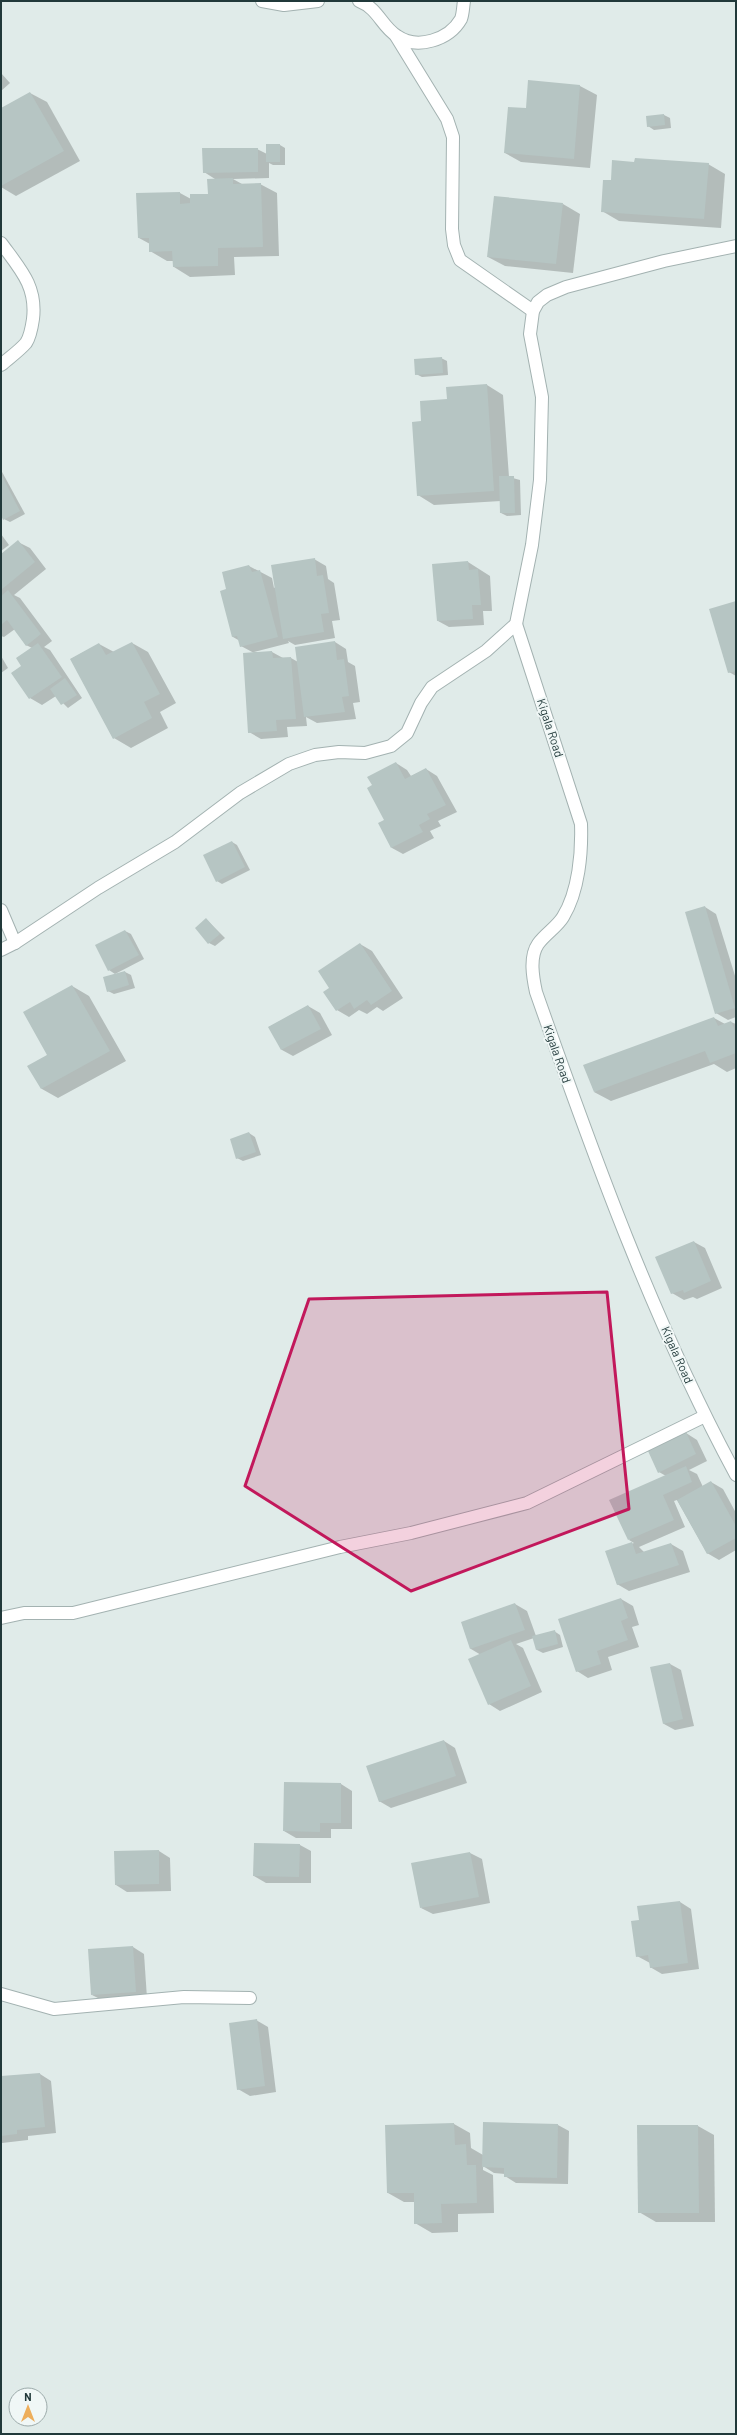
<svg xmlns="http://www.w3.org/2000/svg" width="737" height="2435" font-family="Barlow,sans-serif">
<style>
.shadow{fill:#0003}
.building{fill:#b6c5c3}
.lines{fill:none;stroke-linecap:round;stroke-linejoin:round}
.minor-casing{stroke:#a3b2b1;stroke-width:14}
.minor{stroke:#fff;stroke-width:12}
.marked{fill:#c2185b;fill-opacity:0.2;stroke:#c2185b;stroke-width:3;stroke-linejoin:round}
.labels{text-anchor:middle;stroke-width:4;stroke-linejoin:round;paint-order:stroke}
.street-label{font-size:12px;fill:#21393a;stroke:#f0f7f6}
</style>
<rect width="100%" height="100%" fill="#e0ebe9"/>
<g class="shadow">
<path d="M1,73L10,83L1,91Z"/>
<path d="M529,81L580,86L597,95L590,168L521,162L505,153L527,109Z"/>
<path d="M30,93L47,102L80,161L16,196L1,187V109Z"/>
<path d="M664,115L670,118L671,128L654,130L648,126L647,117Z"/>
<path d="M280,145L285,148V165H273L269,163V178L233,179L242,184H260L277,193L279,256L234,257L235,275L190,277L174,267V261H167L150,251V244L139,238L137,194L180,193L191,199L209,195L215,179L204,172L257,149L267,154Z"/>
<path d="M635,163L708,164L725,174L721,228L619,221L602,211L612,181Z"/>
<path d="M563,204L580,214L573,273L505,266L488,257Z"/>
<path d="M441,358L447,361L448,375L422,377L416,374Z"/>
<path d="M487,385L503,395L509,477L520,480L521,515L507,516L501,513V501L434,505L418,495L422,422L448,400Z"/>
<path d="M1,470L25,514L10,522L4,519L1,513Z"/>
<path d="M1,534L9,545L1,551Z"/>
<path d="M18,542L30,548L46,569L14,595L20,598L52,641L44,647L50,650L82,698L68,708L56,696L42,705L30,698L12,673L23,666L32,648L26,645L15,629L4,637L1,636V556Z"/>
<path d="M314,559L326,566L328,579L334,583L340,620L332,621L335,638L295,645L288,641L289,643L254,652H272L283,658H291L298,662L335,642L346,649L348,662L355,666L360,702L353,703L356,719L317,723L306,717L307,726L287,727L288,737L261,739L249,732L254,653L241,646L240,641L233,637L221,592L227,590L249,566L272,578L274,588Z"/>
<path d="M468,562L490,576L492,611H483L484,625L449,627L438,621Z"/>
<path d="M736,602V676L729,672Z"/>
<path d="M132,643L148,652L176,703L160,712L168,728L131,748L114,738L71,659L99,644L114,652Z"/>
<path d="M1,656L8,668L1,673Z"/>
<path d="M396,763L407,770L411,776L426,769L437,776L457,812L438,821L441,826L430,831L434,838L403,854L392,848L386,820Z"/>
<path d="M232,842L237,845L250,870L222,884L217,881Z"/>
<path d="M705,907L716,914L736,979V1017L728,1020L716,1013Z"/>
<path d="M206,919L225,938L215,946L209,943Z"/>
<path d="M125,931L131,934L144,959L115,974L109,970Z"/>
<path d="M360,944L372,951L403,998L383,1011L377,1007L367,1014L359,1010L349,1017L337,1010L331,988Z"/>
<path d="M125,972L131,975L135,988L114,994L108,991L104,978Z"/>
<path d="M72,986L89,996L126,1061L58,1098L42,1089L29,1066L48,1055Z"/>
<path d="M308,1006L320,1013L332,1035L293,1056L282,1050L269,1027Z"/>
<path d="M714,1018L725,1024L731,1022L736,1024V1068L727,1072L714,1064L611,1101L594,1092Z"/>
<path d="M249,1133L255,1137L261,1155L243,1161L237,1158Z"/>
<path d="M694,1242L705,1248L722,1288L697,1299L693,1297L684,1300L672,1293Z"/>
<path d="M686,1433L697,1440L707,1461L689,1470L697,1474L703,1487L711,1482L723,1489L736,1513V1550L719,1560L707,1553L677,1500L674,1501L685,1527L639,1547L645,1553L671,1544L683,1551L690,1572L629,1591L617,1584L607,1552L634,1543L629,1540L666,1476L659,1472Z"/>
<path d="M621,1599L633,1606L639,1625L632,1627L639,1647L608,1657L612,1670L588,1678L577,1671Z"/>
<path d="M515,1604L527,1611L536,1636L554,1631L560,1635L563,1647L543,1653L537,1650L534,1638L516,1644L523,1648L542,1692L500,1711L489,1704L481,1655L471,1649L462,1623Z"/>
<path d="M670,1664L681,1670L694,1726L675,1730L664,1724Z"/>
<path d="M444,1741L455,1748L467,1783L391,1808L379,1801Z"/>
<path d="M341,1784L352,1791V1829H331V1838H296L284,1831Z"/>
<path d="M300,1845L311,1851V1883H266L254,1876Z"/>
<path d="M159,1851L170,1858L171,1891L127,1892L116,1885Z"/>
<path d="M470,1853L482,1859L490,1903L433,1914L421,1908Z"/>
<path d="M680,1902L691,1909L699,1969L662,1974L650,1967V1963L637,1956L640,1921Z"/>
<path d="M133,1947L144,1954L147,1998L104,2001L92,1995Z"/>
<path d="M256,2020L268,2027L276,2092L250,2096L238,2089Z"/>
<path d="M40,2074L51,2081L56,2133L28,2136V2140L2,2143L1,2077Z"/>
<path d="M454,2124L470,2133L471,2148L483,2155L558,2125L569,2131L568,2184L516,2183L505,2176V2174L494,2173L483,2166V2170L493,2175L494,2213L458,2214V2232L432,2233L415,2223V2202H404L388,2193Z"/>
<path d="M698,2126L714,2135L715,2222H656L639,2212Z"/>
</g>
<g class="building">
<path d="M528,80L580,85L574,159L504,153L508,107L526,108Z"/>
<path d="M30,92L64,151L1,186V108Z"/>
<path d="M664,114L665,125L647,127L646,116Z"/>
<rect x="266" y="144" width="14" height="18"/>
<path d="M202,148H258V172L203,173Z"/>
<path d="M635,158L709,163L704,219L601,212L603,180H611L612,160L634,162Z"/>
<path d="M233,178V184L261,183L263,247L218,248V266L173,267L172,251L149,252V238H138L136,193L180,192V204L190,203V194H208L207,179Z"/>
<path d="M494,196L563,203L556,264L487,257Z"/>
<path d="M442,357L443,373L415,375L414,359Z"/>
<path d="M487,384L494,491L417,496L412,422L421,421L420,401L447,399L446,387Z"/>
<path d="M1,474L20,511L3,520L1,515Z"/>
<path d="M499,476H514L515,513H500Z"/>
<path d="M18,540L35,562L1,590V554Z"/>
<path d="M315,558L317,576L323,575L329,613L321,614L324,632L283,639L271,565Z"/>
<path d="M468,561L469,570L478,569L481,605H472L473,619L437,621L432,564Z"/>
<path d="M249,565L252,572L260,570L278,637L240,647L237,636L232,637L220,591L226,589L222,572Z"/>
<path d="M8,590L41,634L26,646L7,620L1,625V596Z"/>
<path d="M736,601V671L728,673L709,609Z"/>
<path d="M335,641L337,660L344,659L349,696L342,697L345,712L304,717L295,647Z"/>
<path d="M132,642L160,694L144,702L152,718L113,739L70,659L99,643L106,655Z"/>
<path d="M38,643L62,677L29,699L11,673L21,666L16,658Z"/>
<path d="M272,651L273,658L291,657L296,719L276,720L277,731L248,733L243,653Z"/>
<path d="M65,678L77,695L61,705L50,689Z"/>
<path d="M396,762L405,779L426,768L446,805L427,814L430,819L419,825L423,832L391,848L378,823L384,820L367,788L372,785L367,777Z"/>
<path d="M232,841L245,867L216,882L203,855Z"/>
<path d="M705,906L735,1008L715,1014L685,912Z"/>
<path d="M206,918L220,934L208,944L195,928Z"/>
<path d="M125,930L139,955L108,971L95,945Z"/>
<path d="M360,943L392,991L371,1005L367,1000L354,1009L350,1002L336,1011L323,992L329,988L318,971Z"/>
<path d="M125,971L129,985L107,992L103,977Z"/>
<path d="M72,985L110,1051L41,1089L27,1066L47,1055L23,1012Z"/>
<path d="M308,1005L321,1029L281,1050L268,1027Z"/>
<path d="M714,1017L718,1026L731,1021L736,1033V1053L710,1063L705,1051L594,1092L583,1065Z"/>
<path d="M249,1132L256,1152L236,1159L230,1139Z"/>
<path d="M694,1241L711,1281L684,1293L683,1290L671,1294L655,1257Z"/>
<path d="M686,1432L696,1454L658,1473L648,1451Z"/>
<path d="M686,1466L692,1482L663,1495L674,1520L628,1540L609,1500Z"/>
<path d="M711,1481L736,1526V1538L707,1554L677,1500Z"/>
<path d="M632,1542L636,1554L671,1543L679,1565L617,1585L605,1551Z"/>
<path d="M621,1598L628,1618L621,1621L628,1640L597,1651L601,1664L576,1672L558,1619Z"/>
<path d="M515,1603L525,1630L470,1649L461,1622Z"/>
<path d="M555,1630L558,1644L536,1650L532,1636Z"/>
<path d="M511,1640L531,1686L488,1705L468,1659Z"/>
<path d="M670,1663L683,1719L663,1724L650,1667Z"/>
<path d="M444,1740L456,1776L379,1802L366,1766Z"/>
<path d="M284,1782L341,1783V1823H320V1832L283,1831Z"/>
<path d="M254,1843L300,1844L299,1877L253,1876Z"/>
<path d="M159,1850V1884L115,1885L114,1851Z"/>
<path d="M470,1852L479,1897L420,1908L411,1863Z"/>
<path d="M680,1901L688,1963L650,1968L648,1955L636,1957L631,1921L639,1920L637,1906Z"/>
<path d="M133,1946L136,1992L91,1995L88,1949Z"/>
<path d="M257,2019L265,2086L237,2090L229,2023Z"/>
<path d="M40,2073L45,2127L17,2130V2134L1,2136V2076Z"/>
<path d="M483,2122L558,2124L557,2178L504,2177V2168L482,2167Z"/>
<path d="M454,2123L455,2145L466,2144L467,2165H476L477,2203L441,2204L442,2223L414,2224V2193H387L385,2125Z"/>
<path d="M637,2125H698L699,2213H638Z"/>
</g>
<g class="lines">
<defs>
<g id="minor">
<path d="M262,1L284,5L318,1"/>
<path d="M359,1C379,9 381,26 397,36C417,50 449,40 461,19C463,14 463,7 464,1"/>
<path d="M396,36L447,119L453,137L452,229L454,245L460,260L533,311"/>
<path d="M1,243C20,269 37,286 33,319C32,326 30,337 26,343C19,351 9,358 1,365"/>
<path d="M516,624L581,824C582,852 579,891 563,917C557,927 545,934 538,944C529,957 533,978 536,992C594,1157 653,1321 736,1475"/>
<path d="M1,910L15,943"/>
<path d="M1,950L15,943L98,888L175,842L240,793L289,764L315,755L339,752L365,753L391,746L407,733L421,703L432,687L486,651L516,624L532,545L540,480L542,397L530,334L533,311L538,302L547,295L566,287L664,261L736,246"/>
<path d="M1,1618L24,1613H73L340,1547L411,1533L527,1503L705,1416"/>
<path d="M1,1994L54,2009L184,1997L250,1998"/>
</g>
</defs>
<use href="#minor" class="minor-casing"/>
<use href="#minor" class="minor"/>
</g>
<path class="marked" d="M607,1292L629,1509L411,1591L245,1486L309,1299Z"/>
<g class="labels">
<g class="street-label">
<text transform="translate(550 728) rotate(72)" y="4">Kigala Road</text>
<text transform="translate(557 1054) rotate(71)" y="4">Kigala Road</text>
<text transform="translate(677 1355) rotate(66)" y="4">Kigala Road</text>
</g>
</g>
<rect width="737" height="2435" fill="none" stroke="#21393a" stroke-width="4"/>
<g transform="translate(28 2407)"><circle r="19" fill="#f0f7f6" stroke="#9dabab"/>
<path d="M0-3L7 15L0 10L-7 15Z" fill="#edae5b"/>
<text y="-6" font-size="11" font-weight="bold" text-anchor="middle" fill="#21393a">N</text>
</g>
</svg>
